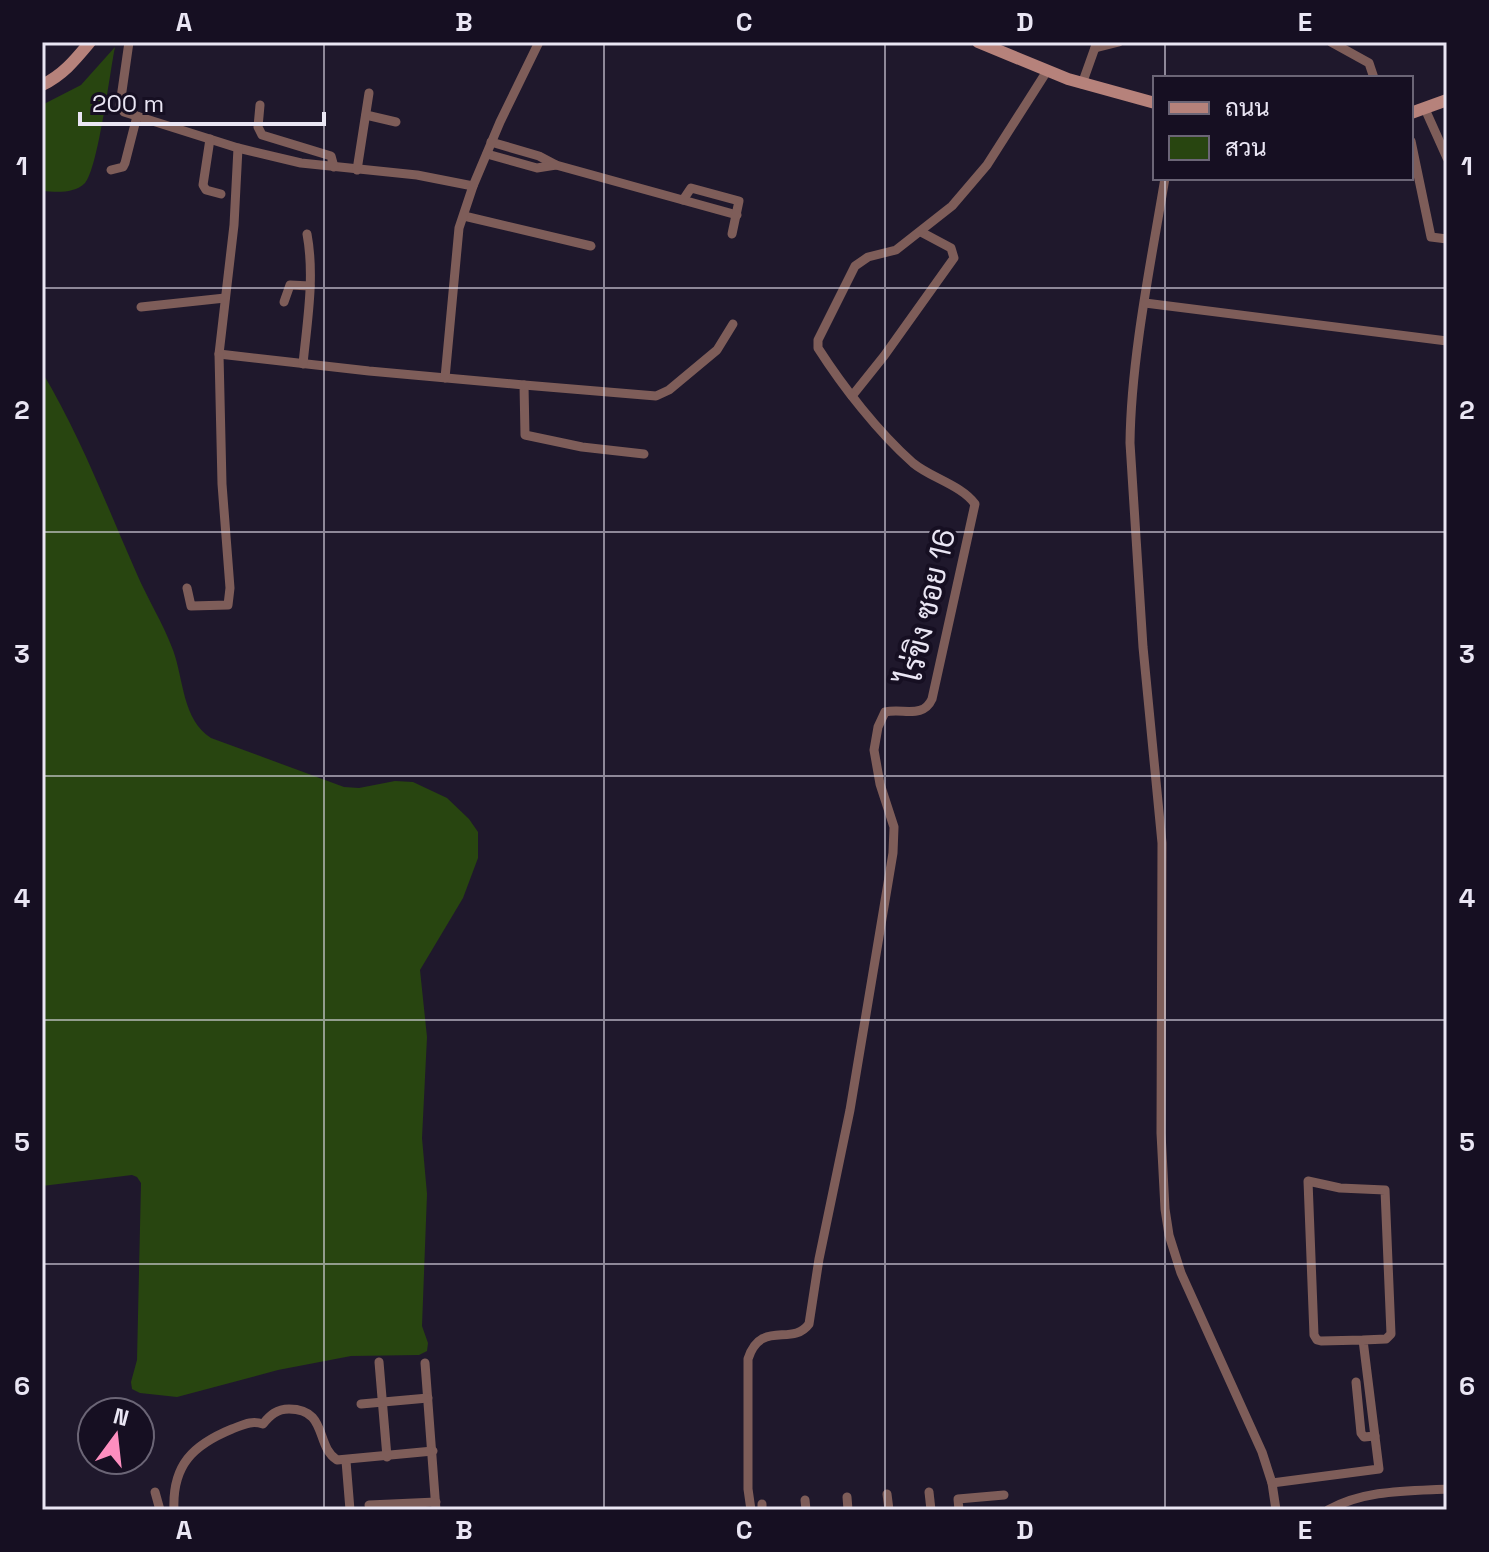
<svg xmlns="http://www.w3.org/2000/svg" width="1489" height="1552" font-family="'Space Grotesk',Sarabun,sans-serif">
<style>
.green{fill:#284510}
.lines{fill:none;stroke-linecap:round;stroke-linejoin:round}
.street{stroke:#7e5d59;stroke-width:9}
.secondary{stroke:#b6827b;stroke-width:12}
.grid{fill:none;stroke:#eae6f4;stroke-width:2;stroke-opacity:0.55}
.labels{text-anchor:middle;stroke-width:8;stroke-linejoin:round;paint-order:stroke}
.street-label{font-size:30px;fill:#eae6f4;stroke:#160f22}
.neatline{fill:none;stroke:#eae6f4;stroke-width:3}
.grid-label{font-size:26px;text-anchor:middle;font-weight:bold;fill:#eae6f4}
</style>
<rect width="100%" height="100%" fill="#1f182c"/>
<g class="green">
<path d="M115,47C110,71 98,169 85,183C74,194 56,192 42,191V105L81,85Z"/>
<path d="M42,372C80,435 106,504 136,572C147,598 163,623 173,650C184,680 182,719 211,738L344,787L359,788L395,781L413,782L447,798L469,819L478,832V858L463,898L420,970L427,1037L422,1138L427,1194L422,1326L428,1343L427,1351L419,1355L351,1356L278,1370L177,1397L140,1393L132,1389L131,1382L137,1360L141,1183L137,1177L132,1175L42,1186Z"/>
</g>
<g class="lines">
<g class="street">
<path d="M129,42L120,105L124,112L238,148L301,163L417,175L473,186"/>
<path d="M1331,42L1369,63L1374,78"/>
<path d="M1095,48L1119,42"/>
<path d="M1082,84L1097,42"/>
<path d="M260,105L258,127L262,135L331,156L334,167"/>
<path d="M1425,109L1447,158"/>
<path d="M366,115L396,122"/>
<path d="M210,139L203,185L206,190L221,194"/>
<path d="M1411,141L1431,237L1447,239"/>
<path d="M491,142L539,156L556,165L737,215"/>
<path d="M487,154L537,168L556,165"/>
<path d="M111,170L123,167L125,163L137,116"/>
<path d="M357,170L369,93"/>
<path d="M1165,178C1151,262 1131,358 1130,443L1143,647L1162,843L1161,1133L1165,1209L1169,1235L1181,1273L1262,1452L1272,1483L1276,1510"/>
<path d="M683,200L691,188L739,201L732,234"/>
<path d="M464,216L591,246"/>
<path d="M284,302L290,285L310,286"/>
<path d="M1145,303L1447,341"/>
<path d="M141,307L225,298"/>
<path d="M219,354L369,371L524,385L525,435L582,447L644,454"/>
<path d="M303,364C307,322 315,277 307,234"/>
<path d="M445,378L459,228L473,186L500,122L539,42"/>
<path d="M524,385L656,396L669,390L717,350L733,324"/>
<path d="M852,396L884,356L954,258L951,248L921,232"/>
<path d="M187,588L191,606L228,605L230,588L222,484L219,354L234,225L238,148"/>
<path d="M379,1362L387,1457"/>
<path d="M425,1363L436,1510"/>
<path d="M1356,1382L1361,1433L1364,1437L1375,1436"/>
<path d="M361,1404L428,1398"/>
<path d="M346,1461L350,1510"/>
<path d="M1272,1483L1379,1469L1363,1340L1321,1341L1317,1340L1314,1335L1308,1181L1340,1188L1385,1190L1391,1334L1386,1339L1363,1340"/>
<path d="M155,1492L160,1510"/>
<path d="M929,1492L931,1510"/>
<path d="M887,1494L889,1510"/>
<path d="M847,1497L848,1510"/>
<path d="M805,1500L806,1510"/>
<path d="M762,1504V1510"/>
<path d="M369,1505L436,1502"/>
<path d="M174,1510C172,1465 193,1445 232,1429C243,1425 251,1420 263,1424C270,1415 277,1409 289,1409C328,1409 315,1446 337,1460L433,1451"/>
<path d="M751,1510L748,1489V1359C761,1319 792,1347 809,1324L819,1259L850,1110L893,853L894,827L880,784L874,750L878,727L885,712C903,708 923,719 932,699L975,504C961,485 931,478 913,463C878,432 843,387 818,348V340L855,266L868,257L896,250L952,206L987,165L1047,71"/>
<path d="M959,1510L958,1499L1004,1495"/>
<path d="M1328,1510C1364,1490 1406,1491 1447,1489"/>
</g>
<g class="secondary">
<path d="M978,42L1068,79L1155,103"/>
<path d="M42,85C63,75 75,60 90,42"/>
<path d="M1411,113L1447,100"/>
</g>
</g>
<path class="grid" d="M324,42V1510M604,42V1510M885,42V1510M1165,42V78M1165,178V1510M42,288H1447M42,532H1447M42,776H1447M42,1020H1447M42,1264H1447"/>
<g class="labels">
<g class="street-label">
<text transform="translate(928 606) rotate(-77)" y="10">ไร่ขิง ซอย 16</text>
</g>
</g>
<rect width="1489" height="1552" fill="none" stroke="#160f22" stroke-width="88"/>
<rect x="1153" y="76" width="260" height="104" fill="#160f22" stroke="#6b6576" stroke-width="2"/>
<rect x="1169" y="102" width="40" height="12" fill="#b6827b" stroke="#6b6576" stroke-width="2"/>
<text x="1225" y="116" font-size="24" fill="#eae6f4">ถนน</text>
<rect x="1169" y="136" width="40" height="24" fill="#284510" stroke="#6b6576" stroke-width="2"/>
<text x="1225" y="156" font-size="24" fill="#eae6f4">สวน</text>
<g transform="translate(116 1436) rotate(15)"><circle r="38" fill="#160f22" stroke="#6b6576" stroke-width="2"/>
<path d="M0-6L14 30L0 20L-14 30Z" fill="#fd8ebf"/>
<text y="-12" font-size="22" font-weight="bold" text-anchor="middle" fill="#eae6f4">N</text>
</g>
<path d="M80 112v12h244v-12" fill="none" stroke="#eae6f4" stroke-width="4"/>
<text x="92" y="112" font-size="24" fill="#eae6f4" stroke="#160f22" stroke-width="6" paint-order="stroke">200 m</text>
<rect x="44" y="44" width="1401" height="1464" class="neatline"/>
<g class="grid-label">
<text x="184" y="31">A</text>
<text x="464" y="31">B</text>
<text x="744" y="31">C</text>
<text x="1025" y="31">D</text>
<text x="1305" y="31">E</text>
<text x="22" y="175">1</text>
<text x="1467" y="175">1</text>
<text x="22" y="419">2</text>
<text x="1467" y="419">2</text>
<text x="22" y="663">3</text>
<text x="1467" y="663">3</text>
<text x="22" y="907">4</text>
<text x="1467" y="907">4</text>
<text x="22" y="1151">5</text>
<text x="1467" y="1151">5</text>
<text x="22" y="1395">6</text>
<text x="1467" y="1395">6</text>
<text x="184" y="1539">A</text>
<text x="464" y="1539">B</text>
<text x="744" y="1539">C</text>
<text x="1025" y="1539">D</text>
<text x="1305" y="1539">E</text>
</g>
</svg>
